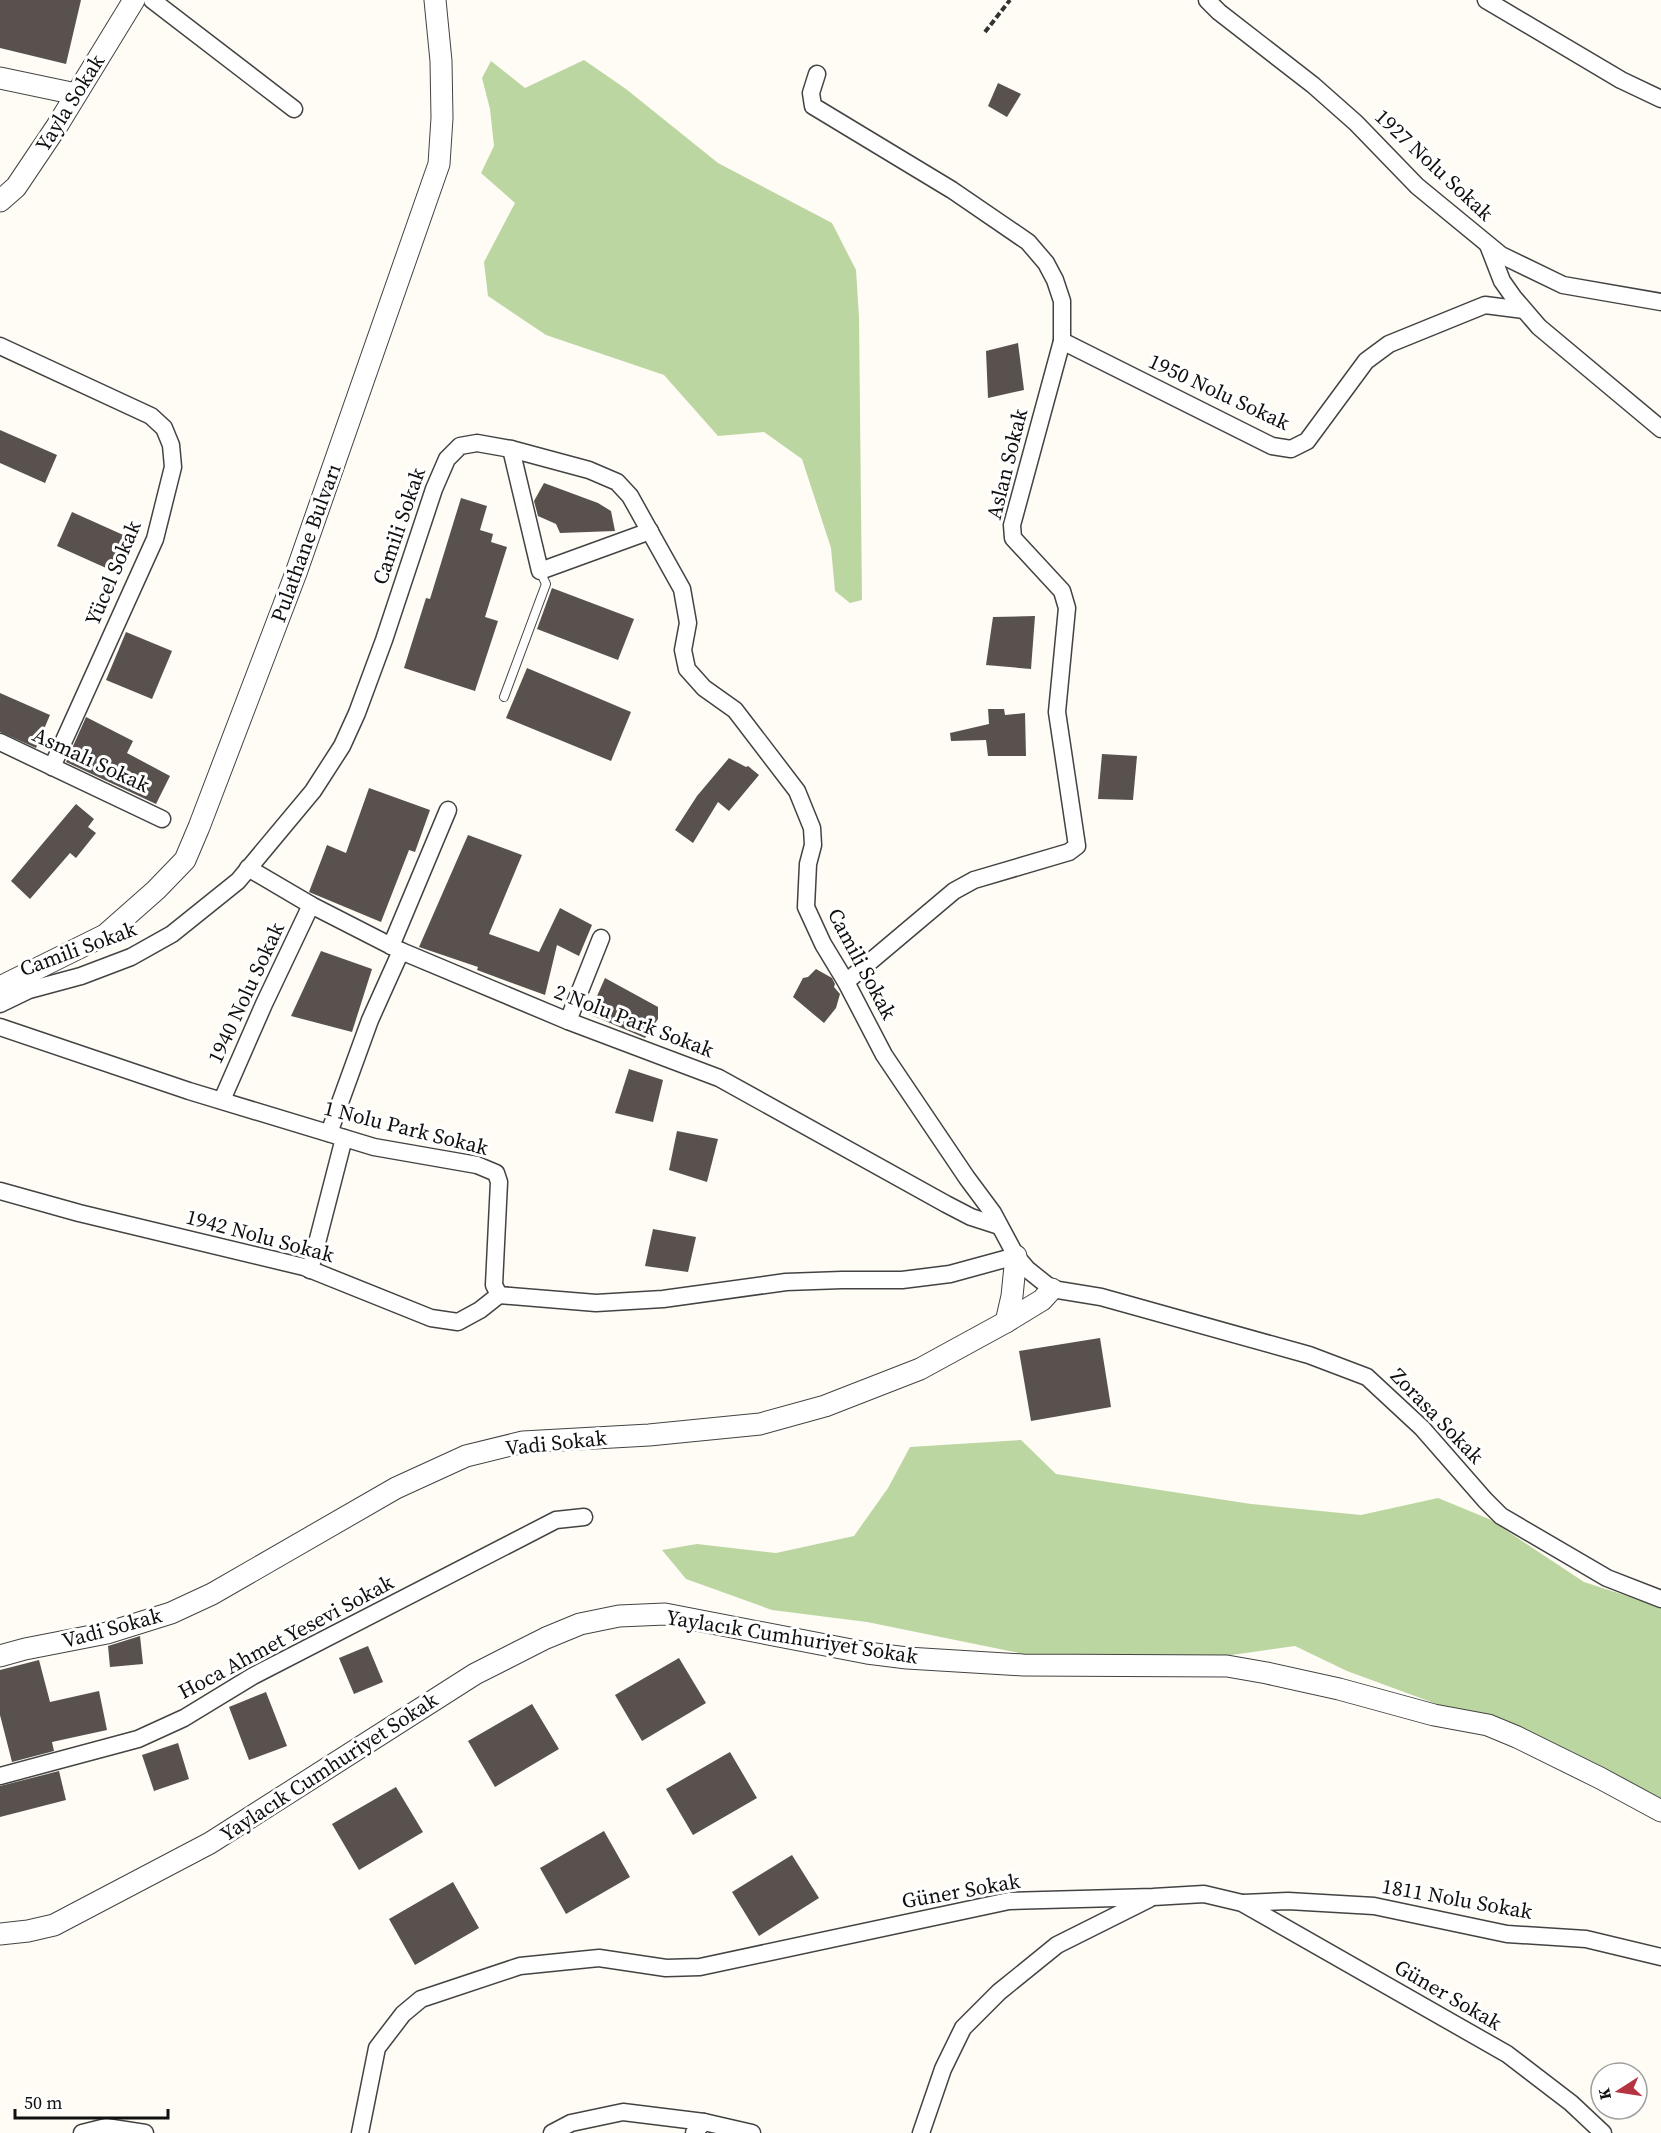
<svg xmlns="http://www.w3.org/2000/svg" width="1661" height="2133" font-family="'Source Serif 4',serif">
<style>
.forest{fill:#bcd6a1}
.building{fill:#58514d}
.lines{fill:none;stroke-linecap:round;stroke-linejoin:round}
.service-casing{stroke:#434343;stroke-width:10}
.minor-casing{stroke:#434343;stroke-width:19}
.tertiary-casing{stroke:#434343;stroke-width:23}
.path{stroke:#323232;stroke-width:4;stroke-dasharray:6 3;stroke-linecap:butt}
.service{stroke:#fff;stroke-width:8}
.minor{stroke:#fff;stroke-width:16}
.tertiary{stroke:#fff;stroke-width:21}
.labels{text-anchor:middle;stroke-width:6;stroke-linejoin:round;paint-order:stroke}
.street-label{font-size:21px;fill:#101010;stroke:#fff}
</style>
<rect width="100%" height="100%" fill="#fefcf4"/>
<g class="forest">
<path d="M584,60L626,89L718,163L832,223L856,270L859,317L862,600L850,603L835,591L831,548L802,459L764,432L718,436L664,375L546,335L488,296L484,262L515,203L481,173L494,146L490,109L482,78L491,61L525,88Z"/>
<path d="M1021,1440L1056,1474L1251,1504L1361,1515L1438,1498L1489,1519L1584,1582L1661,1607V1803L1434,1703L1347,1671L1295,1646L1112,1672L867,1622L772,1610L686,1579L662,1550L697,1544L776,1553L854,1536L888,1488L910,1447Z"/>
</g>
<g class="building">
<path d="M0,0H81L66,64L0,48Z"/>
<path d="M998,83L1021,94L1007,117L988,106Z"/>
<path d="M1018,343L1024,390L988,398L986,351Z"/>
<path d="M0,430L57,455L45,483L0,463Z"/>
<path d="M544,483L598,503L611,511L615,531L560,533L556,524L538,516L534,501Z"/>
<path d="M461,498L487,506L480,530L493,534L491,542L507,547L485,617L498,621L475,691L404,668L426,598L430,599Z"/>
<path d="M72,512L130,538L115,572L57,546Z"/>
<path d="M552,588L634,619L618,660L537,629Z"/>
<path d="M1035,616L1031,669L986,665L993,617Z"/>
<path d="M126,632L172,651L152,699L106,680Z"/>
<path d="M527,668L631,712L611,761L506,718Z"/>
<path d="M0,693L50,715L36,748L0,732Z"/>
<path d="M988,709H1004L1005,715L1025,713L1026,756H988L986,740L951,741L950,733L989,724Z"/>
<path d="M86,717L133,741L127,753L170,776L156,804L66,762Z"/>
<path d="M1102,754L1137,756L1133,800L1098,799Z"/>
<path d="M729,758L746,767L748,766L759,775L729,811L718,802L693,843L675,830L697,796Z"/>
<path d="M369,788L430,810L415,852L409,850L381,922L309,892L327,845L346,853Z"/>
<path d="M76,804L94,819L88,827L96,833L76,858L70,853L30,899L11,881Z"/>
<path d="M468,835L522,855L489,934L539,952L560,908L592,925L579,956L557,945L545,995L477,970L478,967L419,947Z"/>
<path d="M321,951L372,969L352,1032L291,1016Z"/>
<path d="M816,969L832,978L835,984L834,987L840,994L836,1008L824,1023L793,997L803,978L808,977Z"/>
<path d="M605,978L658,1007V1019L645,1038L589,1014Z"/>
<path d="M629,1069L663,1080L653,1122L615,1113Z"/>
<path d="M677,1131L718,1139L707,1182L669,1170Z"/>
<path d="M653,1229L696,1237L688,1272L645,1266Z"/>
<path d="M1100,1338L1111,1407L1031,1421L1019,1351Z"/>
<path d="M140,1636L143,1664L110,1667L108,1646Z"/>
<path d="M368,1646L383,1682L354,1694L339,1658Z"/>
<path d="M679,1658L706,1703L642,1741L615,1695Z"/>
<path d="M39,1660L50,1702L99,1691L107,1730L52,1742L54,1751L12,1762L0,1715V1670Z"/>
<path d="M266,1692L287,1746L249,1760L229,1707Z"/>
<path d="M532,1704L559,1749L495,1787L468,1741Z"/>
<path d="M178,1743L189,1779L154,1791L142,1755Z"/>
<path d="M730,1752L757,1798L693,1835L666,1789Z"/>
<path d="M59,1771L66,1800L0,1817V1786Z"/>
<path d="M396,1787L423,1832L359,1870L332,1824Z"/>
<path d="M604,1831L630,1877L566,1914L540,1868Z"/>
<path d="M792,1855L819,1898L759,1936L732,1892Z"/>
<path d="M453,1882L479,1928L415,1965L389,1919Z"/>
</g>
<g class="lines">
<defs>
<path id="service" d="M504,697L546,584L540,571"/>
<g id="minor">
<path d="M152,0L294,109"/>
<path d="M1207,0L1219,12L1313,85L1356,123L1417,186L1501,255L1563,285L1661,302"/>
<path d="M1486,0L1621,80L1661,99"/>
<path d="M817,74L811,93L813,106L952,190L1028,242L1046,263L1055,280L1062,301V341L1012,525L1013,538L1062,591L1067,608L1057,712L1077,846L1069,852L974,880L954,891L846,982"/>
<path d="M1488,245L1502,281L1514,298L1539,327L1661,429"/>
<path d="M1062,341L1272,446L1291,449L1307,441L1366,361L1389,344L1485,305L1524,310"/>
<path d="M0,346L151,416L164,428L171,445L173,467L155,539L52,767"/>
<path d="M511,449L540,571L650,531"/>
<path d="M0,742L162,819"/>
<path d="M248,868L311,905L401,951L568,1021L719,1078L946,1204L971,1217L999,1226"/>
<path d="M391,946L448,810"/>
<path d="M0,1004L29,990L81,976L131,957L172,934L238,881L313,791L342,746L357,713L384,640L434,489L447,459L460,446L477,443L511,449L589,470L617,482L630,496L682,589L688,623L683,650L687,669L704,688L735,710L797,791L812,828L813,845L808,864L806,907L823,944L846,982L884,1055L967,1178L993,1213L1016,1256L1027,1269L1052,1289L1101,1297L1309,1355L1367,1377L1422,1428L1485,1500L1501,1516L1607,1578L1661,1599"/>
<path d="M568,1021L601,938"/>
<path d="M0,1027L189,1091L374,1147L477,1165L496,1173L499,1182L494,1285L499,1295L596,1303L663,1299L786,1282L842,1280H902L950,1274L1016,1256"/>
<path d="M222,1100L264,1004L311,905"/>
<path d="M329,1133L370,1020L401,951"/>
<path d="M0,1191L79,1213L304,1267L431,1318L458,1322L480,1310L499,1295"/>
<path d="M310,1270L344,1138"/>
<path d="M0,1776L138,1739L184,1718L253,1676L556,1520L584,1517"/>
<path d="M1243,1903L1288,1901L1374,1906L1507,1934L1586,1939L1661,1957"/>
<path d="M82,2133L106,2127L145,2133"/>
<path d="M360,2133L377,2048L403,2014L421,1999L520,1966L599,1958L666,1968L700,1967L1009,1901L1153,1897L1204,1894L1242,1903L1507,2054L1571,2103L1603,2133"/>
<path d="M552,2133L571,2123L623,2112L704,2122"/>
<path d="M694,2133L704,2122L752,2133"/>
<path d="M921,2133L943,2069L963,2028L999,1992L1057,1945L1149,1899"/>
</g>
<g id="tertiary">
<path d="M0,78L76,94"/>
<path d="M0,201L16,187L57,126L134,0"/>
<path d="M0,987L105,935L156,890L185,860L199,827L296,573L439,164L442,118L441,61L435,0"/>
<path d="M1006,1322L1012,1296L1016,1256"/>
<path d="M0,1656L25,1649L107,1633L171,1613L212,1594L396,1488L466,1456L523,1442L649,1435L760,1424L825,1406L920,1369L1006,1322L1042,1300L1052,1289"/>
<path d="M0,1934L28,1931L54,1925L210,1843L475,1674L546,1638L580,1624L619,1616L665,1614L867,1653L907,1658L1023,1665L1227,1666L1267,1673L1339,1689L1434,1715L1488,1725L1517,1737L1600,1778L1661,1811"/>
</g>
</defs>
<use href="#service" class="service-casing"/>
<use href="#minor" class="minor-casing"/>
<use href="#tertiary" class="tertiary-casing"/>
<path class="path" d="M985,32L1010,0"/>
<use href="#service" class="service"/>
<use href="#minor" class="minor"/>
<use href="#tertiary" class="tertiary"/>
</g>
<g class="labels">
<g class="street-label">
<text transform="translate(70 103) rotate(-58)" y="7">Yayla Sokak</text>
<text transform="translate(1434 165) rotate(43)" y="7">1927 Nolu Sokak</text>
<text transform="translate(1219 392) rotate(25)" y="7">1950 Nolu Sokak</text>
<text transform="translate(1007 464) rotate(-76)" y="7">Aslan Sokak</text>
<text transform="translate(399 526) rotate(-71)" y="7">Camili Sokak</text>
<text transform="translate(306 543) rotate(-70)" y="7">Pulathane Bulvarı</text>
<text transform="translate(113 573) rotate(-67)" y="7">Yücel Sokak</text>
<text transform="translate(91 760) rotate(25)" y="7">Asmalı Sokak</text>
<text transform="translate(78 949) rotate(-20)" y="7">Camili Sokak</text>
<text transform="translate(862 964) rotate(62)" y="7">Camili Sokak</text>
<text transform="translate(246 993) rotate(-65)" y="7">1940 Nolu Sokak</text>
<text transform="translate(634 1021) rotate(21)" y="7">2 Nolu Park Sokak</text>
<text transform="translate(406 1128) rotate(14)" y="7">1 Nolu Park Sokak</text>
<text transform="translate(260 1236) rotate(15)" y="7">1942 Nolu Sokak</text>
<text transform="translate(1437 1416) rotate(46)" y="7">Zorasa Sokak</text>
<text transform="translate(556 1443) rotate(-6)" y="7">Vadi Sokak</text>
<text transform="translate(112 1628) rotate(-15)" y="7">Vadi Sokak</text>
<text transform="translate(286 1637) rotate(-28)" y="7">Hoca Ahmet Yesevi Sokak</text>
<text transform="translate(792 1637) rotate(9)" y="7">Yaylacık Cumhuriyet Sokak</text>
<text transform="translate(329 1767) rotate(-33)" y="7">Yaylacık Cumhuriyet Sokak</text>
<text transform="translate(961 1891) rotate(-10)" y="7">Güner Sokak</text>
<text transform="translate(1457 1899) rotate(10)" y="7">1811 Nolu Sokak</text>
<text transform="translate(1448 1995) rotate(30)" y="7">Güner Sokak</text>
</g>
</g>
<g transform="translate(1619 2091) rotate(258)"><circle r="28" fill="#ffffff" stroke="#9f9f9f" stroke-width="1.5"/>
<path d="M0-4.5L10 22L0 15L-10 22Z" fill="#b53441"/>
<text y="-9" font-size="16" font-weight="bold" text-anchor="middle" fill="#101010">K</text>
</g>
<path d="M15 2109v9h153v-9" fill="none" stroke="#101010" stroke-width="3"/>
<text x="24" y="2109" font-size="18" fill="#101010" stroke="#ffffff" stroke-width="4.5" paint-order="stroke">50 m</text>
</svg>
